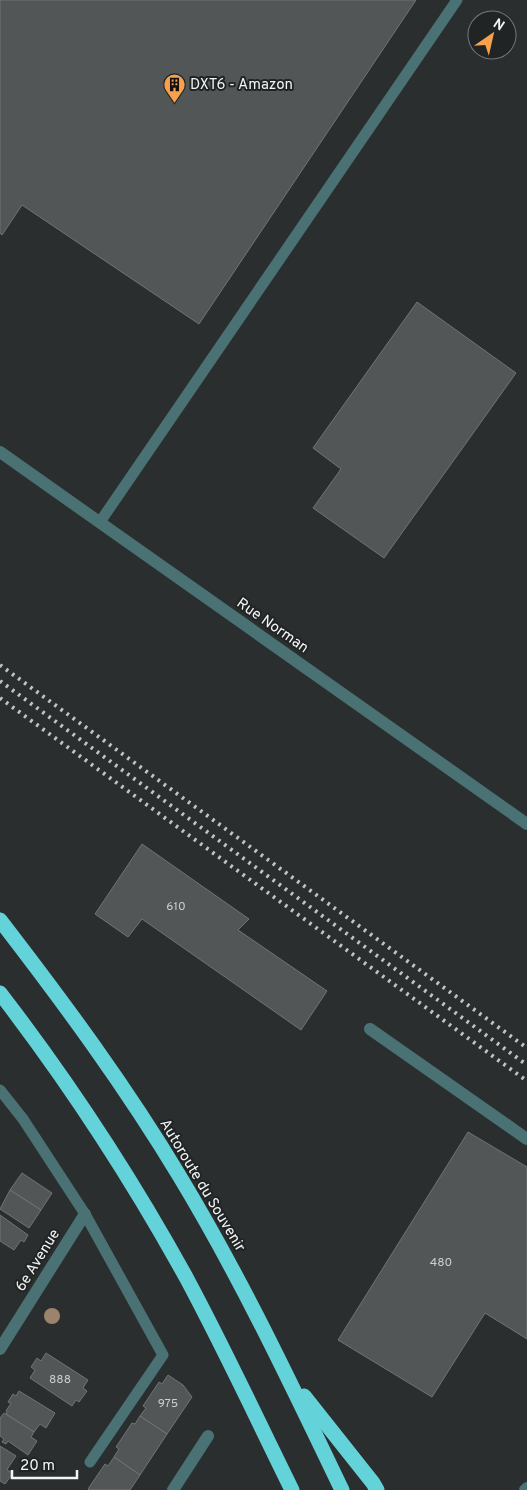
<svg xmlns="http://www.w3.org/2000/svg" width="527" height="1490" font-family="Overpass,sans-serif">
<style>
.building{fill:#535657;stroke:#707474}
.lines{fill:none;stroke-linecap:round;stroke-linejoin:round}
.service{stroke:#4a7275;stroke-width:11}
.minor{stroke:#4a7275;stroke-width:12}
.tertiary{stroke:#4a7275;stroke-width:12}
.motorway{stroke:#63d2d9;stroke-width:15}
.rail{stroke:#c2c4c4;stroke-width:4;stroke-dasharray:2.5 5;stroke-linecap:butt}
.tree{fill:#9c836c}
.labels{text-anchor:middle;stroke-width:4;stroke-linejoin:round;paint-order:stroke}
.number-label{font-size:12px;fill:#cbcdce}
.poi-label{font-size:15px;fill:#f3f5f5;stroke:#212424;text-anchor:start}
.street-label{font-size:15px;fill:#f3f5f5;stroke:#212424}
</style>
<rect width="100%" height="100%" fill="#2b2e2e"/>
<g class="building">
<path d="M0,0H416L199,324L22,205L2,235L0,233Z"/>
<path d="M417,302L516,373L384,558L313,508L341,469L313,448Z"/>
<path d="M142,844L249,919L238,930L327,991L301,1030L142,919L128,937L95,914Z"/>
<path d="M468,1132L527,1167V1339L485,1313L432,1397L338,1340Z"/>
<path d="M22,1173L52,1193L41,1210L10,1190Z"/>
<path d="M10,1190L41,1210L29,1228L0,1209Z"/>
<path d="M0,1215L28,1235L24,1242L21,1240L14,1250L0,1241Z"/>
<path d="M46,1353L88,1380L83,1388L87,1391L79,1402L76,1400L72,1406L30,1378L35,1370L31,1367L37,1358L41,1361Z"/>
<path d="M168,1375L183,1385L192,1397L167,1434L140,1416L146,1408L143,1406L159,1382L162,1384Z"/>
<path d="M19,1391L55,1413L46,1428L40,1424L34,1432L6,1414L7,1413L6,1411L11,1403L8,1402L13,1394L16,1396Z"/>
<path d="M4,1413L34,1432L31,1437L37,1441L28,1455L8,1441L6,1444L2,1442L4,1439L0,1436V1418Z"/>
<path d="M140,1416L167,1434L140,1475L114,1457L119,1449L116,1447L132,1423L135,1424Z"/>
<path d="M0,1446L16,1456L8,1468L7,1470L13,1473L5,1484L0,1481Z"/>
<path d="M114,1457L140,1475L130,1490H89L88,1489L105,1464L108,1466Z"/>
</g>
<g class="lines">
<g class="service">
<path d="M100,522L457,0"/>
<path d="M0,1090L23,1119L85,1214L163,1355L90,1462"/>
</g>
<g class="minor">
<path d="M370,1029L527,1139"/>
<path d="M0,1349L85,1214"/>
<path d="M173,1490L208,1436"/>
<path d="M525,1490L527,1488"/>
</g>
<path class="tertiary" d="M0,452L527,824"/>
<g class="motorway">
<path d="M0,920C64,1003 126,1087 180,1177C241,1278 291,1384 342,1490"/>
<path d="M0,993C70,1084 132,1179 187,1279C224,1348 257,1419 292,1490"/>
<path d="M304,1396L373,1483L377,1490"/>
</g>
<g class="rail">
<path d="M0,665L527,1048"/>
<path d="M0,681L527,1065"/>
<path d="M0,698L527,1081"/>
</g>
</g>
<circle class="tree" cx="52" cy="1316" r="8"/>
<defs>
<symbol id="building-pin" viewBox="-11 -11 22 30"><path d="M0 17L-7.5 6A9.5 9.5 0 1 1 7.5 6Z" fill="#f9a04c" stroke="#212424"/><path d="M-4-6H4V6H1V3H-1V6H-4ZM-2.5-4.3h1.7v1.8h-1.7ZM.8-4.3h1.7v1.8H.8ZM-2.5-1h1.7V.8h-1.7ZM.8-1h1.7V.8H.8Z" fill="#111"/></symbol>
</defs>
<g fill-rule="evenodd">
<use href="#building-pin" x="162" y="72" width="25" height="34"/>
</g>
<g class="labels">
<g class="number-label">
<text x="176" y="910">610</text>
<text x="441" y="1266">480</text>
<text x="60" y="1383">888</text>
<text x="168" y="1407">975</text>
</g>
<g class="poi-label">
<text x="190" y="89">DXT6 - Amazon</text>
</g>
<g class="street-label">
<text transform="translate(273 625) rotate(35)" y="5">Rue Norman</text>
<text transform="translate(203 1185) rotate(59)" y="5">Autoroute du Souvenir</text>
<text transform="translate(37 1260) rotate(-58)" y="5">6e Avenue</text>
</g>
</g>
<g transform="translate(492 35) rotate(34)"><circle r="24" fill="#212424" stroke="#757878"/>
<path d="M0-4L9 19L0 12L-9 19Z" fill="#f9a04c"/>
<text y="-8" font-size="14" font-weight="bold" text-anchor="middle" fill="#f3f5f5">N</text>
</g>
<path d="M12 1470v8h65v-8" fill="none" stroke="#f3f5f5" stroke-width="2.5"/>
<text x="20" y="1470" font-size="15" fill="#f3f5f5" stroke="#212424" stroke-width="4" paint-order="stroke">20 m</text>
</svg>
